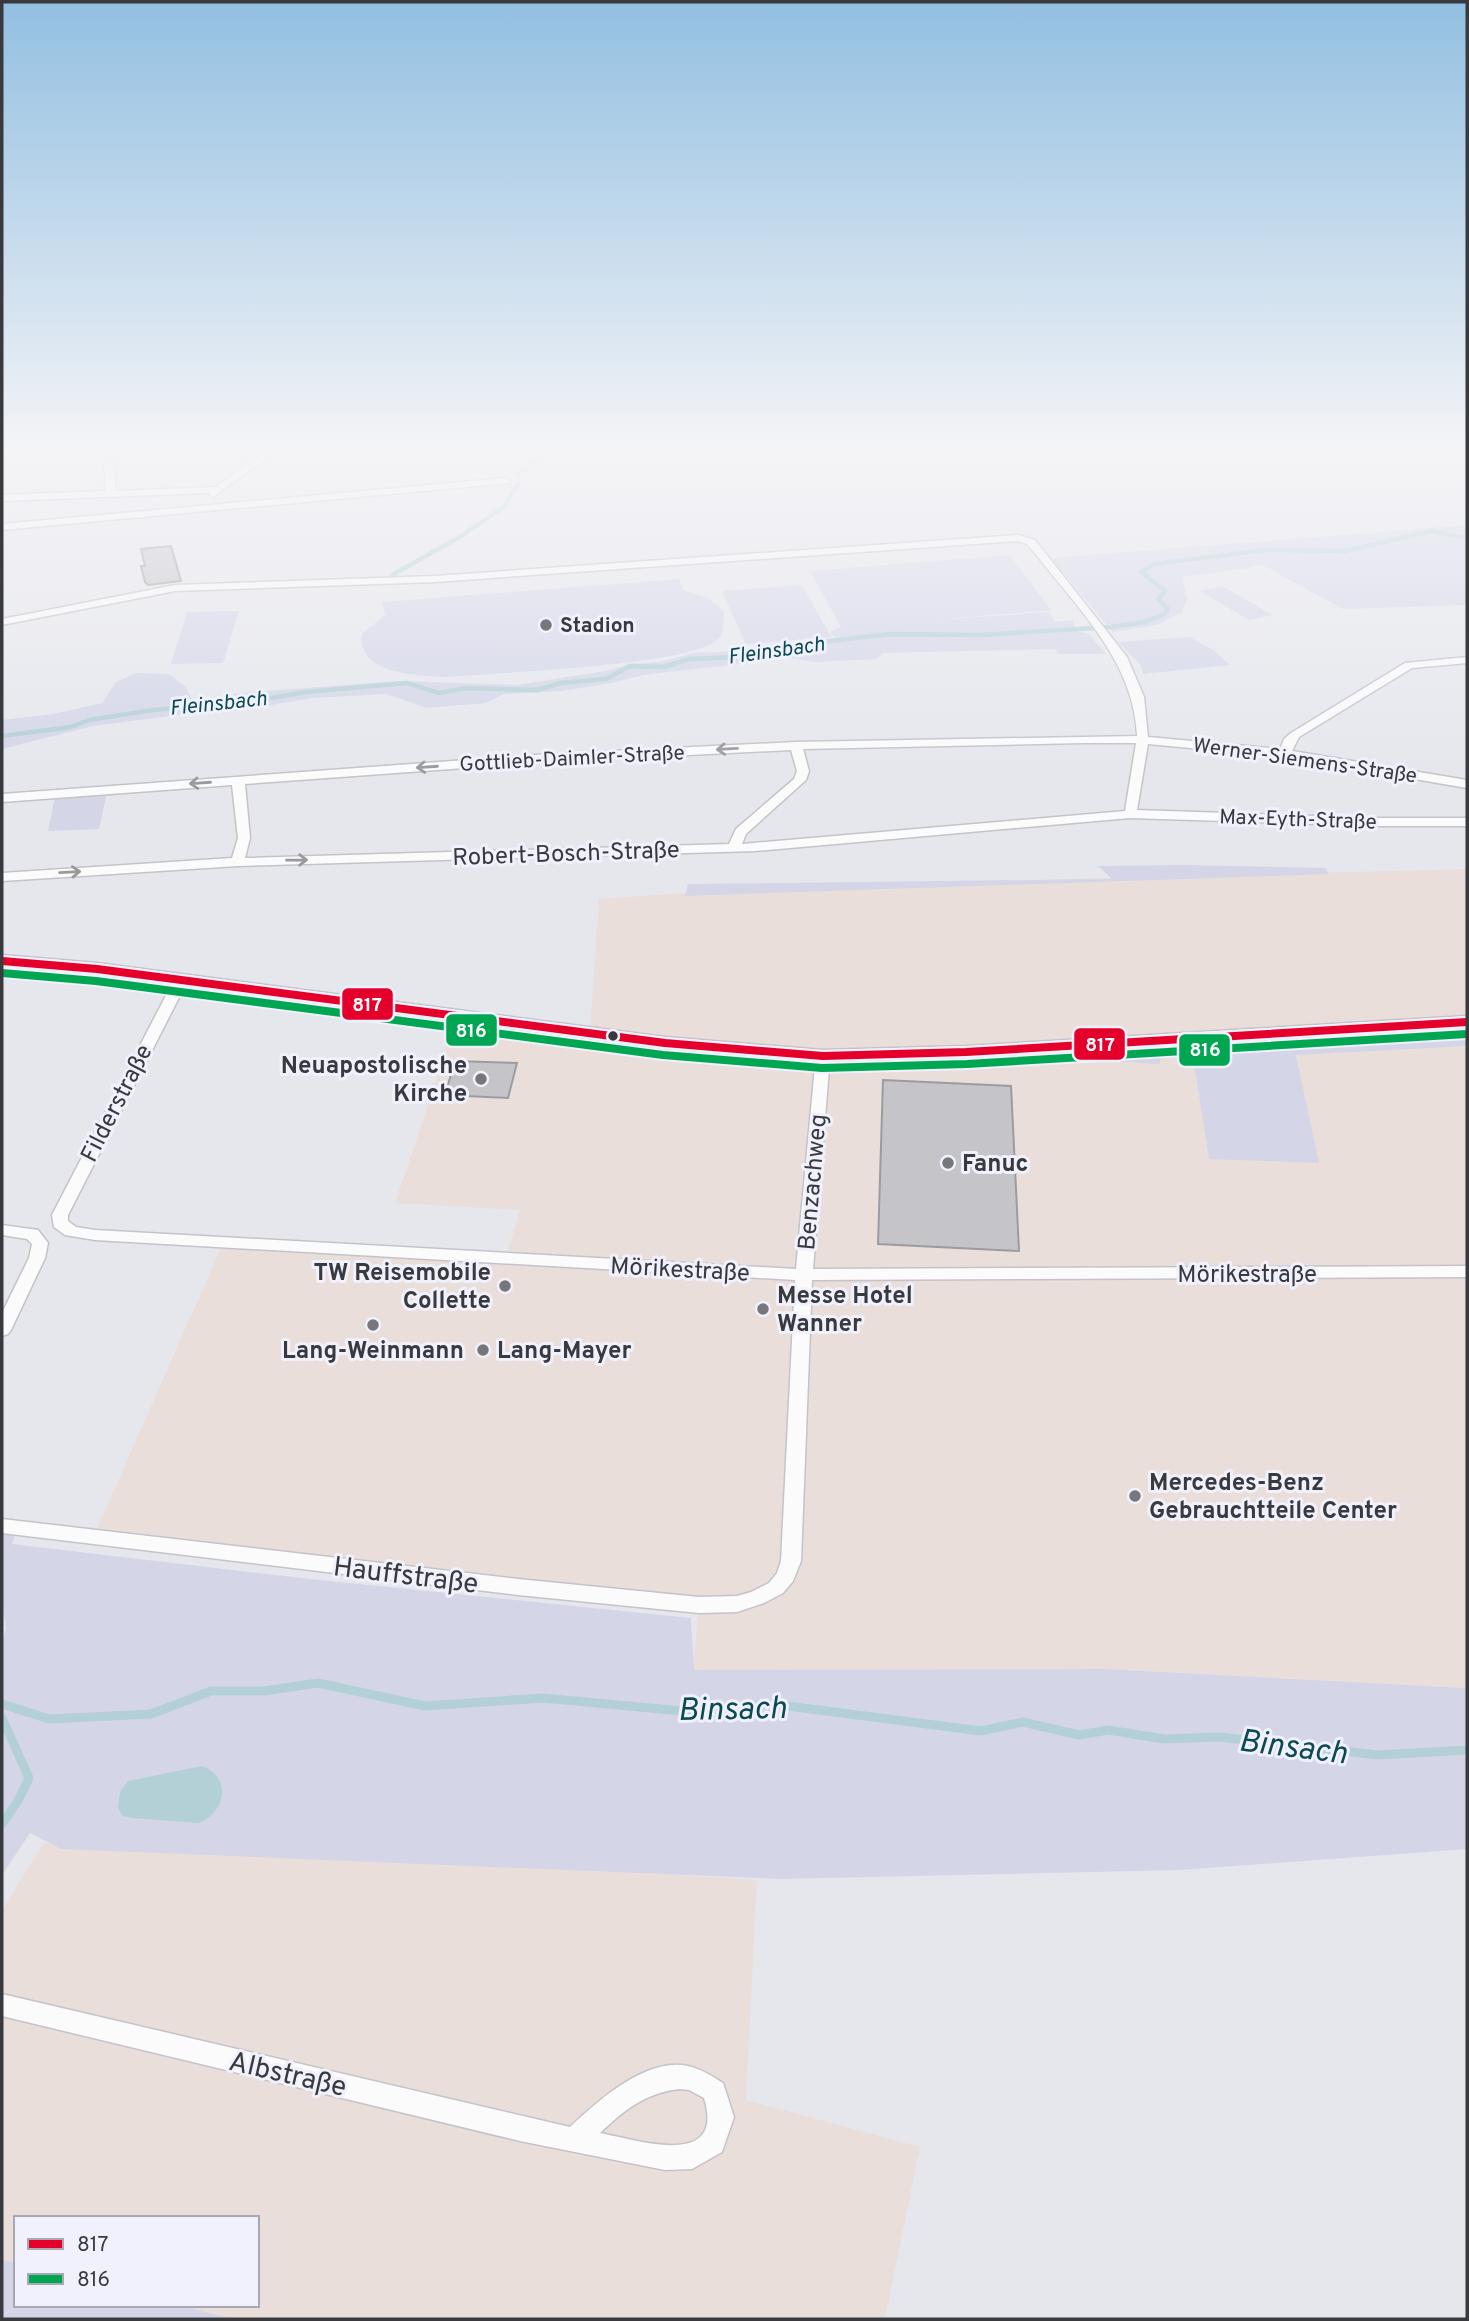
<svg xmlns="http://www.w3.org/2000/svg" width="1469" height="2321" font-family="Overpass,sans-serif">
<style>
.industrial{fill:#e9ded9;fill-rule:evenodd}
.green{fill:#d4d6e8}
.water{fill:#b2d0d6}
.lines{fill:none;stroke-linecap:round;stroke-linejoin:round}
.stream-far1{stroke:#b2d0d6;stroke-width:4.5}
.stream{stroke:#b2d0d6;stroke-width:9}
.building{fill:#c5c4c9;stroke:#9c9ca0;stroke-width:2}
.street-casing{stroke:#c3c4c9;stroke-width:3}
.secondary-casing{stroke:#c3c4c9;stroke-width:3}
.street{fill:#fbfbfc;fill-rule:evenodd}
.secondary{fill:#fbfbfc;fill-rule:evenodd}
.bus-1-casing{stroke:#f0f1fd;stroke-width:12}
.bus-2-casing{stroke:#f0f1fd;stroke-width:12}
.bus-1{stroke:#e4002b;stroke-width:8}
.bus-2{stroke:#00a651;stroke-width:8}
.oneway{stroke:#9a9a9d}
.poi-dot{fill:#76777b;stroke:#f0f1fd;stroke-width:2.5}
.bus-dot{fill:#393a3e;stroke:#f0f1fd;stroke-width:2.5}
.labels{text-anchor:middle;stroke-width:6;stroke-linejoin:round;paint-order:stroke}
.far-poi-label{font-size:21px;font-weight:bold;fill:#393a3e;stroke:#f0f1fd;text-anchor:start}
.far-water-label{font-size:21px;font-style:italic;fill:#0b4a52;stroke:#f0f1fd}
.far-street-label{font-size:21px;fill:#393a3e;stroke:#f0f1fd}
.street-label{font-size:24px;fill:#393a3e;stroke:#f0f1fd}
.poi-label{font-size:24px;font-weight:bold;fill:#393a3e;stroke:#f0f1fd;text-anchor:start}
.near-street-label{font-size:28px;fill:#393a3e;stroke:#f0f1fd}
.near-water-label{font-size:32px;font-style:italic;fill:#0b4a52;stroke:#f0f1fd}
.line-badge{stroke:#f0f1fd;stroke-width:2.5}
.badge-label{font-size:19px;text-anchor:middle;font-weight:bold;fill:#fff}
</style>
<rect width="100%" height="100%" fill="#e6e7ed"/>
<g class="industrial">
<path d="M1467,869V1688L1106,1669L693,1670L699,1606L93,1538L223,1243L505,1260L520,1210L395,1203L436,1081L455,1014L590,1032L599,899L785,886Z"/>
<path d="M44,1843L295,1851L757,1880L746,2100L920,2147L885,2319H2V1910ZM16,2218H257V2305H16Z"/>
</g>
<g class="green">
<path d="M1467,525V605L1343,609L1261,564L1248,568L1182,577L1187,599L1182,612L1157,625L1113,632L1051,558Z"/>
<path d="M1010,555L1051,610L934,620L1049,612L1054,622L1073,620L1076,631L1089,634L1106,654H1058L1055,649L882,653L876,659L814,662L791,658L643,675L612,683L562,691L504,694L486,703L427,708L386,694L313,698L229,712L178,715L93,726L2,749V720L54,714L102,703L116,682L136,673L169,674L186,687L193,702L241,693L399,681L516,685L606,671L631,664L660,662L694,653L741,651L836,638L830,632L841,627L810,571Z"/>
<path d="M679,579L683,590L708,598L724,611C723,619 725,630 720,637C700,666 487,673 444,677C415,675 357,674 362,634L385,615L382,602Z"/>
<path d="M802,585L831,637L746,644L722,591Z"/>
<path d="M1223,586L1272,615L1249,620L1200,591Z"/>
<path d="M239,611L223,663L171,664L187,612Z"/>
<path d="M1189,637L1213,650L1230,665L1143,674L1140,664L1118,642Z"/>
<path d="M107,792L99,829L48,831L55,797Z"/>
<path d="M1184,865L1326,868L1328,874L685,896L688,884L1112,879L1098,866Z"/>
<path d="M1467,1030V1046L1296,1055L1319,1163L1209,1159L1192,1050L1160,1052V1064L1093,1060L1090,1050Z"/>
<path d="M2,1533L15,1535L12,1544L310,1579L691,1618L694,1670L1106,1669L1467,1688V1849L1180,1870L783,1879L61,1849L30,1833L2,1875V1644L6,1628L2,1602Z"/>
<path d="M2,2260L16,2263V2305H179L233,2319H2Z"/>
</g>
<path class="water" d="M202,1766C232,1777 226,1812 199,1823L133,1818L123,1816L118,1808L120,1792L128,1781Z"/>
<g class="lines">
<g class="stream-far1">
<path d="M517,475L553,448"/>
<path d="M392,575L460,537L504,507L518,483"/>
<path d="M2,736L71,727L89,720L153,710L240,703L306,692L407,683L439,693L466,688L537,690L561,683L606,679L630,666L664,667L689,659L738,657L786,646L891,634L981,635L1111,627L1145,622L1164,614L1168,609L1158,599L1165,591L1141,572L1154,564L1266,550L1346,551L1432,531L1467,538"/>
</g>
<g class="stream">
<path d="M2,1704L49,1719L151,1714L211,1691H264L318,1683L425,1706L543,1698L682,1711L772,1704L981,1731L1023,1722L1079,1735L1108,1730L1164,1739L1219,1737L1378,1755L1467,1750"/>
<path d="M2,1718L29,1778L18,1801L2,1824"/>
</g>
</g>
<g class="building">
<path d="M171,546L181,581L148,585L145,582L141,566H145L141,549Z"/>
<path d="M455,1061L517,1063L508,1098L445,1095Z"/>
<path d="M883,1080L1011,1086L1019,1251L878,1244Z"/>
</g>
<g class="lines">
<defs>
<g id="street">
<path d="M269,448H280L213,497L209,493L2,501V495L106,491L104,465L109,462L114,465L116,491L216,487Z"/>
<path d="M506,478L511,481L509,483L2,530V524Z"/>
<path d="M1018,535L1035,540L1127,657L1144,697L1148,737L1280,749L1284,739L1291,733L1405,663L1467,657V663L1412,668L1299,737L1292,751L1467,780V788L1285,757L1148,744L1137,810L1380,818H1467V826H1380L1130,818L755,851L238,866L2,881V873L232,858L238,838L232,785L2,802V794L549,754L796,742L1137,736V734C1133,660 1078,609 1034,552L1027,544L1017,541L435,582L175,591L2,625V619L175,585L435,576ZM1083,743H1136L1125,811L742,844L746,834L806,780L809,771L803,749ZM791,750L797,771L794,779L736,829L729,844L245,858L250,838L245,784L549,762Z"/>
<path d="M181,976L188,980L68,1215V1221L76,1227L95,1230L796,1269L816,1056L823,1052L830,1056L813,1269L1467,1266V1277L812,1280L801,1561L793,1581L783,1593L764,1603L737,1612L699,1613L518,1595L2,1533V1519L518,1579L699,1597L737,1596L751,1592L769,1583L777,1573L781,1561L795,1280L95,1240L65,1235L54,1227L52,1215L174,980Z"/>
<path d="M2,1225L38,1230L48,1243L45,1258L11,1330L8,1334L2,1336V1313L29,1258L32,1244L27,1239L2,1235Z"/>
<path d="M2,1994L570,2127C598,2101 646,2057 688,2066C701,2069 712,2076 723,2083L734,2117L722,2152L692,2169L665,2170L520,2141L2,2016ZM680,2089L689,2090L704,2098C726,2170 637,2140 600,2133C624,2110 647,2092 680,2089Z"/>
</g>
<path id="secondary" d="M2,955L97,963L665,1037L823,1050L966,1046L1467,1016V1028L966,1058L823,1062L665,1049L97,975L2,967Z"/>
</defs>
<use href="#street" class="street-casing"/>
<use href="#secondary" class="secondary-casing"/>
<use href="#street" class="street"/>
<use href="#secondary" class="secondary"/>
<defs>
<path id="bus-1" d="M2,961L97,969L665,1043L823,1056L966,1052L1467,1022"/>
<path id="bus-2" d="M2,973L96,981L663,1055L822,1068L967,1064L1467,1034"/>
</defs>
<use href="#bus-1" class="bus-1-casing"/>
<use href="#bus-2" class="bus-2-casing"/>
<use href="#bus-1" class="bus-1"/>
<use href="#bus-2" class="bus-2"/>
</g>
<defs><path id="oneway-shaft" d="M-6 0H5M1.5-3L5.5 0L1.5 3" fill="none" stroke-width="1.6" stroke-linecap="round" stroke-linejoin="round" transform="scale(1.75)"/></defs>
<g class="oneway">
<use href="#oneway-shaft" transform="translate(727 749) rotate(177)"/>
<use href="#oneway-shaft" transform="translate(427 767) rotate(176)"/>
<use href="#oneway-shaft" transform="translate(200 783) rotate(176)"/>
<use href="#oneway-shaft" transform="translate(297 860) rotate(-1)"/>
<use href="#oneway-shaft" transform="translate(70 872) rotate(-3)"/>
</g>
<linearGradient id="sky" x2="0" y2="1"><stop stop-color="#92bfe1"/><stop offset="0.58" stop-color="#f4f4f7"/><stop offset="1" stop-color="#f4f4f7" stop-opacity="0"/></linearGradient>
<rect width="1469" height="773" fill="url(#sky)"/>
<g class="poi-dot">
<circle cx="546" cy="625" r="7"/>
<circle cx="481" cy="1079" r="7"/>
<circle cx="948" cy="1163" r="7"/>
<circle cx="505" cy="1286" r="7"/>
<circle cx="763" cy="1309" r="7"/>
<circle cx="373" cy="1325" r="7"/>
<circle cx="483" cy="1350" r="7"/>
<circle cx="1135" cy="1496" r="7"/>
</g>
<circle class="bus-dot" cx="613" cy="1036" r="6"/>
<g class="labels">
<g class="far-poi-label">
<text x="560" y="632">Stadion</text>
</g>
<g class="far-water-label">
<text transform="translate(776 650) rotate(-8)" y="7">Fleinsbach</text>
<text transform="translate(218 703) rotate(-6)" y="7">Fleinsbach</text>
</g>
<g class="far-street-label">
<text transform="translate(572 758) rotate(-3)" y="7">Gottlieb-Daimler-Straße</text>
<text transform="translate(1305 760) rotate(8)" y="7">Werner-Siemens-Straße</text>
<text transform="translate(1298 819) rotate(2)" y="7">Max-Eyth-Straße</text>
</g>
<g class="street-label">
<text transform="translate(566 853) rotate(-2)" y="8">Robert-Bosch-Straße</text>
<text transform="translate(116 1103) rotate(-63)" y="8">Filderstraße</text>
<text transform="translate(812 1182) rotate(-85)" y="8">Benzachweg</text>
<text transform="translate(680 1269) rotate(3)" y="8">Mörikestraße</text>
<text x="1247" y="1282">Mörikestraße</text>
</g>
<g class="poi-label">
<text x="467" y="1073" text-anchor="end">Neuapostolische<tspan x="467" dy="28">Kirche</tspan></text>
<text x="962" y="1171">Fanuc</text>
<text x="491" y="1280" text-anchor="end">TW Reisemobile<tspan x="491" dy="28">Collette</tspan></text>
<text x="777" y="1303">Messe Hotel<tspan x="777" dy="28">Wanner</tspan></text>
<text x="373" y="1358" text-anchor="middle">Lang-Weinmann</text>
<text x="497" y="1358">Lang-Mayer</text>
<text x="1149" y="1490">Mercedes-Benz<tspan x="1149" dy="28">Gebrauchtteile Center</tspan></text>
</g>
<g class="near-street-label">
<text transform="translate(406 1574) rotate(7)" y="10">Hauffstraße</text>
<text transform="translate(288 2073) rotate(13)" y="10">Albstraße</text>
</g>
<g class="near-water-label">
<text transform="translate(732 1708) rotate(-1)" y="11">Binsach</text>
<text transform="translate(1293 1746) rotate(7)" y="11">Binsach</text>
</g>
</g>
<g class="line-badge">
<rect x="341" y="987" width="53" height="34" rx="7" fill="#e4002b"/>
<rect x="445" y="1013" width="53" height="34" rx="7" fill="#00a651"/>
<rect x="1073" y="1027" width="53" height="34" rx="7" fill="#e4002b"/>
<rect x="1178" y="1033" width="53" height="34" rx="7" fill="#00a651"/>
</g>
<g class="badge-label">
<text x="367" y="1011">817</text>
<text x="471" y="1037">816</text>
<text x="1100" y="1051">817</text>
<text x="1205" y="1056">816</text>
</g>
<rect width="1469" height="2321" fill="none" stroke="#393a3e" stroke-width="7"/>
<rect x="14" y="2216" width="245" height="91" fill="#f0f1fd" stroke="#a7a8b1" stroke-width="2"/>
<rect x="28" y="2239" width="35" height="10" fill="#e4002b" stroke="#a7a8b1" stroke-width="2"/>
<text x="77" y="2251" font-size="21" fill="#393a3e">817</text>
<rect x="28" y="2274" width="35" height="10" fill="#00a651" stroke="#a7a8b1" stroke-width="2"/>
<text x="77" y="2286" font-size="21" fill="#393a3e">816</text>
</svg>
